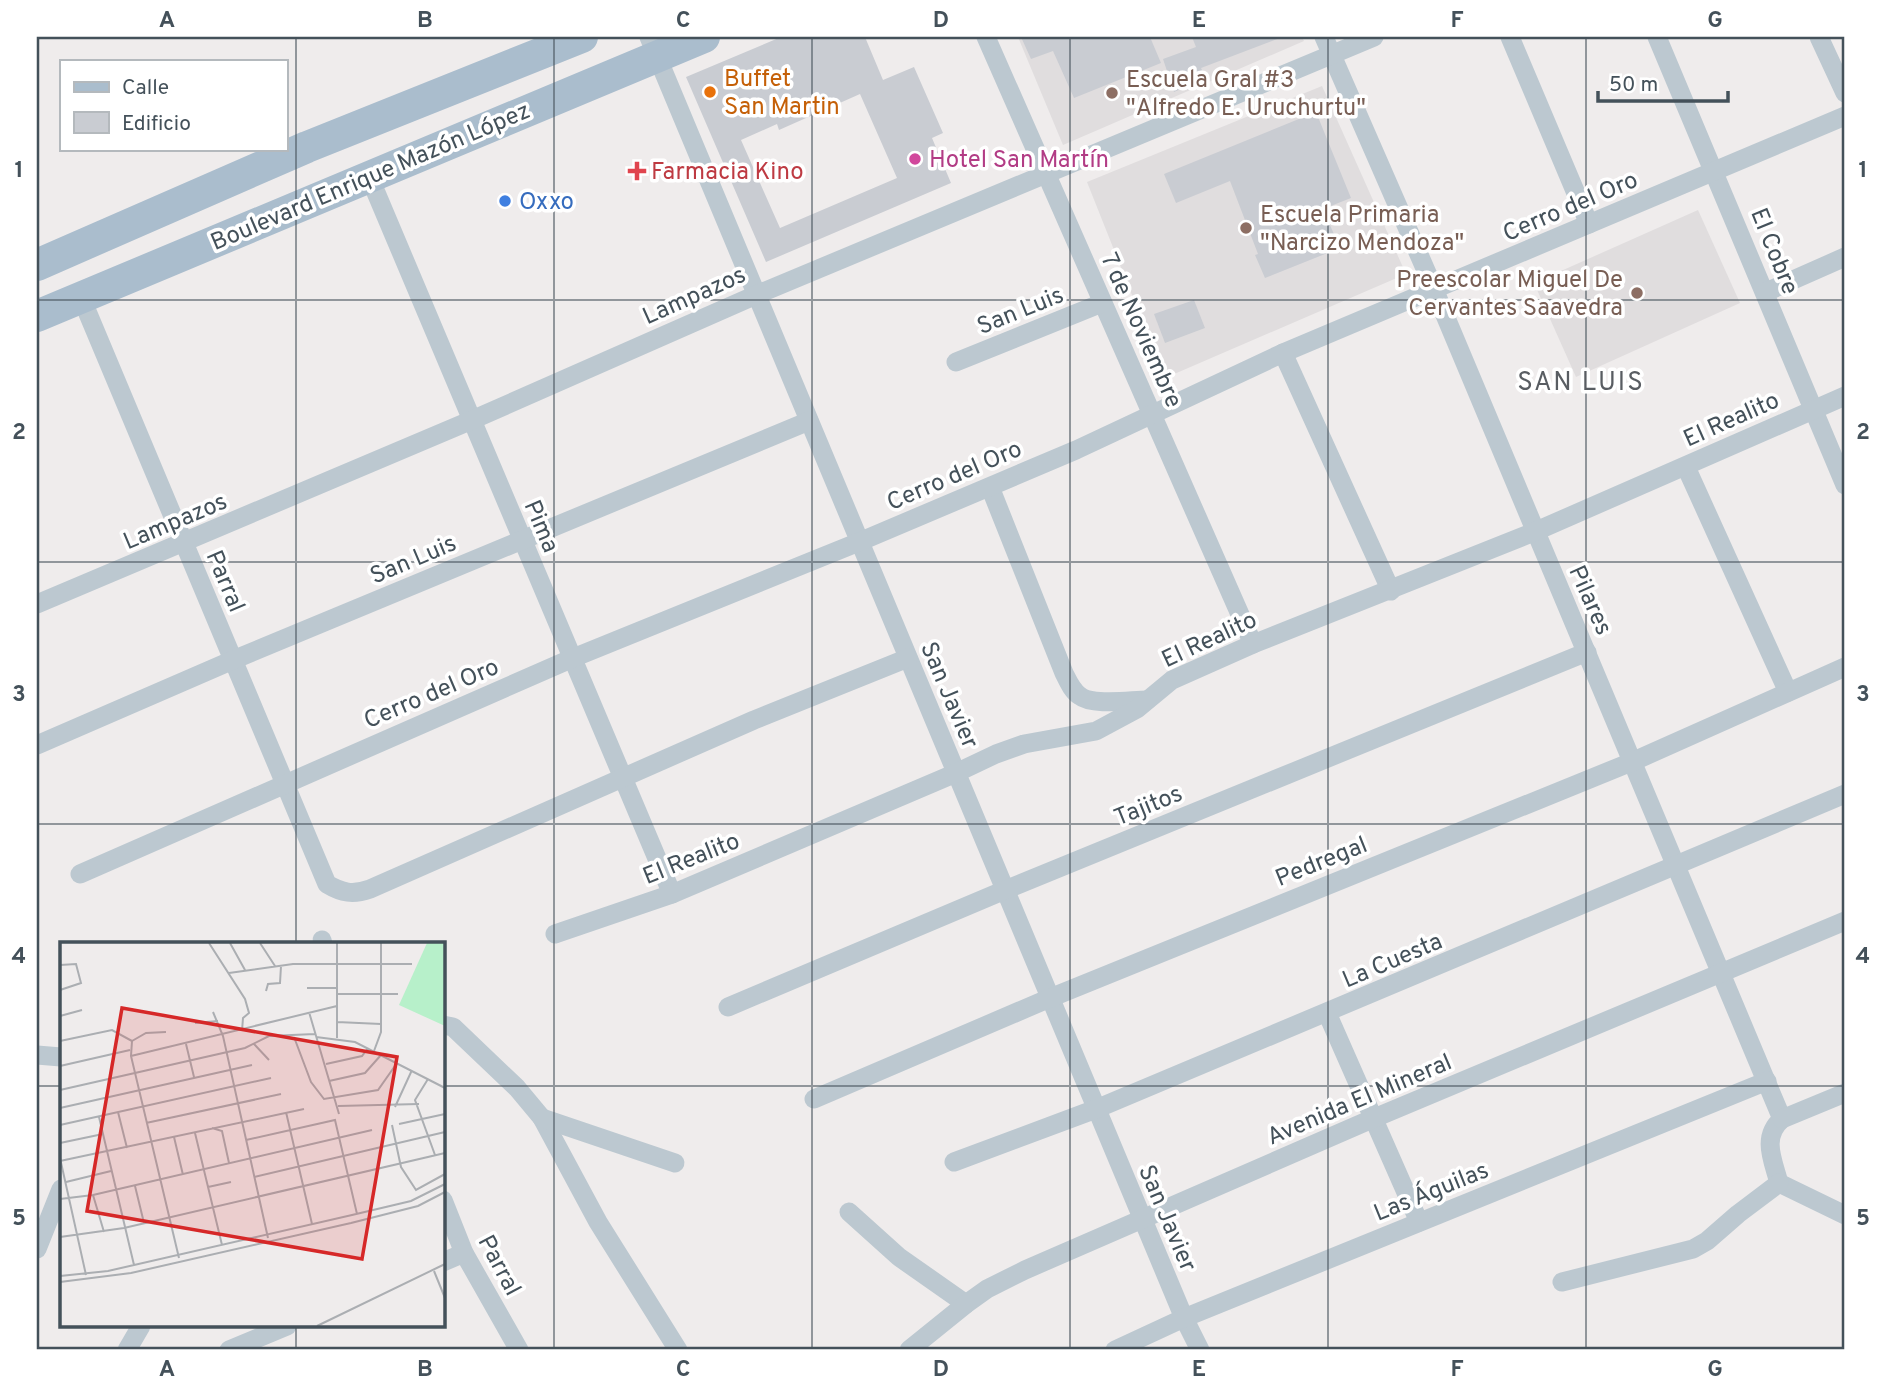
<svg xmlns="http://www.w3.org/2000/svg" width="1882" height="1387" font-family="Overpass,sans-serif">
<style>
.education{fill:#e0ddde}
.building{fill:#c9ccd2;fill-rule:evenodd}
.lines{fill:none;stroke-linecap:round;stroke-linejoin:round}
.street{stroke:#bcc8d0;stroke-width:19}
.primary{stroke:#aabdcd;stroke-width:32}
.grid{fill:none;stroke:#44515a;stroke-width:2;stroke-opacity:0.55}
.food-dot{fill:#e8710a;stroke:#fff;stroke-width:2.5}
.education-dot{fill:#8d6e63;stroke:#fff;stroke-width:2.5}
.hotel-dot{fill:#d1479c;stroke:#fff;stroke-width:2.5}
.health-dot{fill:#e0444e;stroke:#fff;stroke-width:2.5}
.shop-dot{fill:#3f7fe0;stroke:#fff;stroke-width:2.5}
.labels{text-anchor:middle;stroke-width:7;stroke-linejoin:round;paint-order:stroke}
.food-label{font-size:24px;fill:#c56008;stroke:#fff;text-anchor:start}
.education-label{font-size:24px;fill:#785e54;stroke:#fff;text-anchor:start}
.hotel-label{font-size:24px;fill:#b23c85;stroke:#fff;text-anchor:start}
.health-label{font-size:24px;fill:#be3a42;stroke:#fff;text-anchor:start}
.street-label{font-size:24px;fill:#44515a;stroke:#fff}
.shop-label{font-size:24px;fill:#366cbe;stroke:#fff;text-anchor:start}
.neighbourhood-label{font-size:26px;letter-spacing:2px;fill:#595d62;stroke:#fff}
.inset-road{fill:none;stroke:#abaeb2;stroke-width:2}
.view{fill:#d62828;fill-opacity:0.15;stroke:#d62828;stroke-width:3.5}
.inset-edge{fill:none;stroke:#44515a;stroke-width:3.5}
.neatline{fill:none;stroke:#44515a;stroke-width:2.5}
.grid-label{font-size:23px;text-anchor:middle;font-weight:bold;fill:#44515a}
</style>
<rect width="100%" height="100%" fill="#efecec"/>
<g class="education">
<path d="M1018,37H1302L1304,41L1063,145Z"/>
<path d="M1322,86L1406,274L1165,378L1087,182Z"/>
<path d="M1698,210L1740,303L1576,377L1534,283Z"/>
</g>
<g class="building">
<path d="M781,37H865L883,80L914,67L943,133L932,138L951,183L766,262L686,77ZM860,94L897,178L780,228L741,140L777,124L779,130Z"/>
<path d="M1021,37H1150L1161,63L1074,98L1053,51L1031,59Z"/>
<path d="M1192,37H1279L1280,38L1201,68L1204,74L1198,76L1199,81L1174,92L1163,59L1196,47Z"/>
<path d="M1316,112L1351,198L1323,209L1340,248L1265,278L1255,255L1258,254L1230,181L1176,203L1164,174Z"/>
<path d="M1194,300L1205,328L1165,343L1154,314Z"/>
</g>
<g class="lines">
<g class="street">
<path d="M649,37L1184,1318L1200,1350"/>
<path d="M986,37L1253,644"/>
<path d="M1324,37L1434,289L1782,1119C1761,1137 1773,1160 1779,1183"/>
<path d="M1510,37L1589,224"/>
<path d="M1657,37L1845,485"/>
<path d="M1819,37L1845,93"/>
<path d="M369,176L672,894"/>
<path d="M1766,292L1845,257"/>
<path d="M81,297L327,884C342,893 353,895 370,889L754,720L908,658"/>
<path d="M1283,353L1391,591"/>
<path d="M956,362L1102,303"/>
<path d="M1686,467L1788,692"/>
<path d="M990,487L1064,673C1068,681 1072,691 1080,696C1092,706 1131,700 1147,700"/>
<path d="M37,604L472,420L756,295L1374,37"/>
<path d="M37,745L233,660L809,421"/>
<path d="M80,874L573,658L859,542L1076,450L1283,353L1845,116"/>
<path d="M555,934L672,894L956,773L996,754L1024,744L1096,731L1137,709L1172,680L1253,644L1534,532L1845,396"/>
<path d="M322,940L323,944"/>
<path d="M728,1007L1005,890L1587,652"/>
<path d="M1327,1013L1419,1222"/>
<path d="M443,1025L453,1027L517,1088L542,1118L598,1222L678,1350"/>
<path d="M37,1055L61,1057"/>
<path d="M814,1099L1050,998L1634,761L1845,667"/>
<path d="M542,1118L675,1163"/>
<path d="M1782,1119L1845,1093"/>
<path d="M954,1162L1096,1109L1845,794"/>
<path d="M1779,1183L1845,1215"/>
<path d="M443,1200L464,1253L519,1350"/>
<path d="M849,1212L899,1257L966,1304"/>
<path d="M37,1249L61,1189"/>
<path d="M443,1262L464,1253"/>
<path d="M1562,1282L1693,1249L1707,1241L1738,1214L1779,1183"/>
<path d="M127,1350L141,1326"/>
<path d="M229,1350L287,1326"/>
<path d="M909,1350L966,1304L987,1289L1025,1270L1372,1119L1845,921"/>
<path d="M1115,1350L1184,1318L1767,1081"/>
</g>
<g class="primary">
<path d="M37,265L307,147L582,37"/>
<path d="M37,316L704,37"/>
</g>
</g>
<path class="grid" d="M296,37V944M554,37V1350M812,37V1350M1070,37V1350M1328,37V1350M1586,37V1350M37,300H1845M37,562H1845M37,824H1845M37,1086H61M443,1086H1845M296,1326V1350"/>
<circle class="food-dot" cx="710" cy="92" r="7"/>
<g class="education-dot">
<circle cx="1112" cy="93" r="7"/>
<circle cx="1246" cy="228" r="7"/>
<circle cx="1637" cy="293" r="7"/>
</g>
<circle class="hotel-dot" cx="915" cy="159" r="7"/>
<path class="health-dot" d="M633.5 160.5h7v7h7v7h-7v7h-7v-7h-7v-7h7z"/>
<circle class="shop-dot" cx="505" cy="201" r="7"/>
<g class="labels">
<g class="food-label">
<text x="724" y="86">Buffet<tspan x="724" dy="28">San Martin</tspan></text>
</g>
<g class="education-label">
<text x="1126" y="87">Escuela Gral #3<tspan x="1126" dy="28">"Alfredo E. Uruchurtu"</tspan></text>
<text x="1260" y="222">Escuela Primaria<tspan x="1260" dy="28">"Narcizo Mendoza"</tspan></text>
<text x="1623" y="287" text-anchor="end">Preescolar Miguel De<tspan x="1623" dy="28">Cervantes Saavedra</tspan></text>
</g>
<g class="hotel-label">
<text x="929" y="167">Hotel San Martín</text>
</g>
<g class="health-label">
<text x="651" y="179">Farmacia Kino</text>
</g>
<g class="street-label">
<text transform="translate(370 176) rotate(-23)" y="8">Boulevard Enrique Mazón López</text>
<text transform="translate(1570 206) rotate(-23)" y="8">Cerro del Oro</text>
<text transform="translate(1775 251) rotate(68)" y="8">El Cobre</text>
<text transform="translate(694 295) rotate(-24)" y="8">Lampazos</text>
<text transform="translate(1020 310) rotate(-22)" y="8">San Luis</text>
<text transform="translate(1142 330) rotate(66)" y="8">7 de Noviembre</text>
<text transform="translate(1731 419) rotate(-24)" y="8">El Realito</text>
<text transform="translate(954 475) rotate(-23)" y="8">Cerro del Oro</text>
<text transform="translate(175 521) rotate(-23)" y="8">Lampazos</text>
<text transform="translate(542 526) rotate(67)" y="8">Pima</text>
<text transform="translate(413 559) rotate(-23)" y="8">San Luis</text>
<text transform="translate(226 581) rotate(67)" y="8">Parral</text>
<text transform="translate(1591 600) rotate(66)" y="8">Pilares</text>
<text transform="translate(1209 639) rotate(-25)" y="8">El Realito</text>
<text transform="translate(431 693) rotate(-23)" y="8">Cerro del Oro</text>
<text transform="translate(950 695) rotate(67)" y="8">San Javier</text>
<text transform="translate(1148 805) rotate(-22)" y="8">Tajitos</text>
<text transform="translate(691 858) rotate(-22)" y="8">El Realito</text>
<text transform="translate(1321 861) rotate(-22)" y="8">Pedregal</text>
<text transform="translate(1392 960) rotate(-23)" y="8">La Cuesta</text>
<text transform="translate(1359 1099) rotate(-23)" y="8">Avenida El Mineral</text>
<text transform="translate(1431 1191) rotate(-22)" y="8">Las Águilas</text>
<text transform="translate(1168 1218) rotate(67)" y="8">San Javier</text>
<text transform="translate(500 1265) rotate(62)" y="8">Parral</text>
</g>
<g class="shop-label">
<text x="519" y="209">Oxxo</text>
</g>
<g class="neighbourhood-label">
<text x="1581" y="390">SAN LUIS</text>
</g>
</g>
<g transform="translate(60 942)">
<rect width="385" height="385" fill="#efecec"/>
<path d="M367,1H385V84L339,63Z" fill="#b7f0ca"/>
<path class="inset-road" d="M149,1L185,57L189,71L183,76L182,89M170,1L185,28M200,1L215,24M0,23L16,22L21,41L0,48M169,31L233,22H352M247,46H277M206,49L208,42L220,41L221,24M277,52H338M153,70L163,94L208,296M249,70L279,172M0,74L22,68M277,80L321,82M135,81L158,79M234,95L251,140L264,157L318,148L337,121M256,95L295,100L385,146M277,96V1M0,99L52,88L72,99M72,99L71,114L119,316M72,99L86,91L106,90M126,102L134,135M194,102L209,118M314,109L321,90V1M71,114L277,64M266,122L302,114L308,106M0,124L70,108M368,137L355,158L375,213M269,139L305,131L321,113M0,148L185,106L209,94L255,92M278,164L359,162M335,165L352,128M0,166L192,123M58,170L67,206M226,170L252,282M39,175L74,323M86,181L221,152M339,182L385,172M0,183L211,136M332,183L341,225L356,248L385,232M152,186L162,189L169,221M135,191L162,303M114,195L123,233M186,198L275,178L297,272M0,201L43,192M0,216L26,333M0,219L244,167M194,235L385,190M6,240L51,229M75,244L84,281M148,245L171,240M33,253L44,290M0,257L33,253L312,188M0,295L64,286L385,211M374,329L385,356M0,334L48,329L292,273L351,259L385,242M0,340L71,331L291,281L358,264L385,250M257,384L385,322"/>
<path class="view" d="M62,66L337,115L302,317L27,269Z"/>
<rect width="385" height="385" class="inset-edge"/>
</g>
<rect width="1882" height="1387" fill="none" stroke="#ffffff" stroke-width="77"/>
<rect x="60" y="60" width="228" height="91" fill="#ffffff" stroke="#b4b9bd" stroke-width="2"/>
<rect x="74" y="82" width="35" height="10" fill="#aabdcd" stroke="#b4b9bd" stroke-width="2"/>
<text x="122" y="94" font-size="21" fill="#44515a">Calle</text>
<rect x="74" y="112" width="35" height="21" fill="#c9ccd2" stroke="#b4b9bd" stroke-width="2"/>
<text x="122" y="130" font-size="21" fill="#44515a">Edificio</text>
<path d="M1598 91v10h130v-10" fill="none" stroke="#44515a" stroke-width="3.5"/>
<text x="1609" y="91" font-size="21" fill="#44515a" stroke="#ffffff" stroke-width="5" paint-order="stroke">50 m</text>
<rect x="38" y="38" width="1805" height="1310" class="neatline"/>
<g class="grid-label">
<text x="167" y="27">A</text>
<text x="425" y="27">B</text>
<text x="683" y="27">C</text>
<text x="941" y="27">D</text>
<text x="1199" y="27">E</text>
<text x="1457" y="27">F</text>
<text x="1715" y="27">G</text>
<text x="19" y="177">1</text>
<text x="1863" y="177">1</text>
<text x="19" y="439">2</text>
<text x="1863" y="439">2</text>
<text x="19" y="701">3</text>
<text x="1863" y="701">3</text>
<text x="19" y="963">4</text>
<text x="1863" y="963">4</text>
<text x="19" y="1225">5</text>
<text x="1863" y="1225">5</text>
<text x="167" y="1376">A</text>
<text x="425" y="1376">B</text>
<text x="683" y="1376">C</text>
<text x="941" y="1376">D</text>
<text x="1199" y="1376">E</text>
<text x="1457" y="1376">F</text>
<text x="1715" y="1376">G</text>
</g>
</svg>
